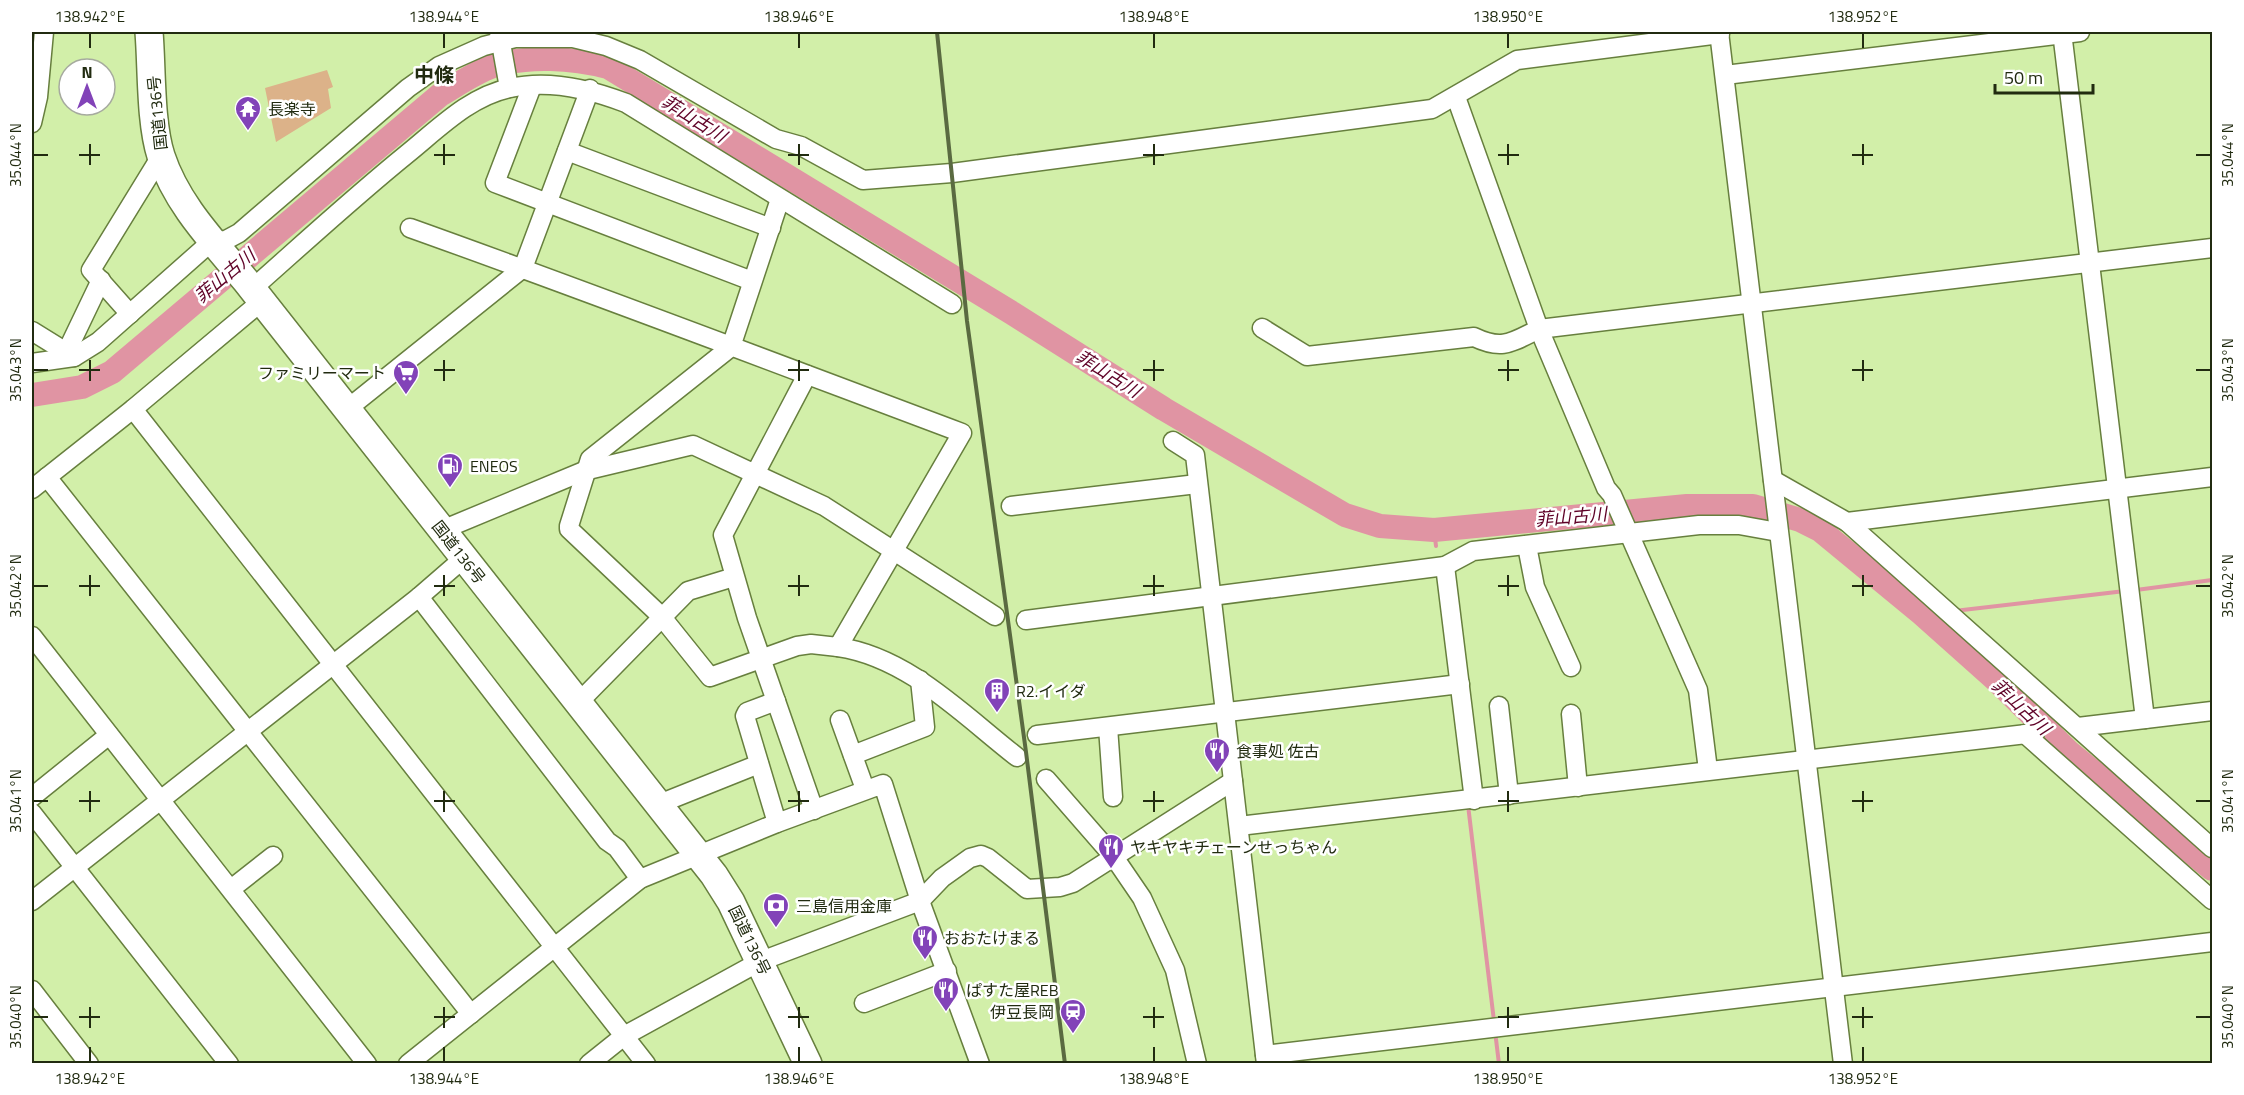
<svg xmlns="http://www.w3.org/2000/svg" width="2244" height="1095" font-family="'Titillium Web','Noto Sans JP',sans-serif">
<style>
.green{fill:#dcb289}
.lines{fill:none;stroke-linecap:round;stroke-linejoin:round}
.stream{stroke:#e094a3;stroke-width:4}
.river{stroke:#e094a3;stroke-width:24}
.minor-casing{stroke:#677f3e;stroke-width:21}
.highway-casing{stroke:#677f3e;stroke-width:30}
.minor{stroke:#fff;stroke-width:18}
.highway{stroke:#fff;stroke-width:27}
.rail{stroke:#5a6a41;stroke-width:4}
.ticks{fill:none;stroke:#212b10;stroke-width:2}
.labels{text-anchor:middle;stroke-width:5;stroke-linejoin:round;paint-order:stroke}
.poi-label{font-size:16px;fill:#212b10;stroke:#fff;text-anchor:start}
.street-label{font-size:16px;fill:#212b10;stroke:#fff}
.water-label{font-size:18px;font-style:italic;fill:#5f0227;stroke:#fff}
.quarter-label{font-size:20px;font-weight:bold;fill:#212b10;stroke:#fff}
.neatline{fill:none;stroke:#212b10;stroke-width:2}
.ticks-label{font-size:15px;text-anchor:middle;fill:#212b10}
</style>
<rect width="100%" height="100%" fill="#d2efa9"/>
<path class="green" d="M327,70L333,87L328,89L331,108L276,142L265,88Z"/>
<g class="lines">
<g class="stream">
<path d="M1434,530L1436,546"/>
<path d="M2136,590L2212,580"/>
<path d="M1954,611L2125,591"/>
<path d="M1922,614L1938,612"/>
<path d="M1468,805L1494,1021"/>
<path d="M1495,1031L1499,1064"/>
</g>
<path class="river" d="M32,395L82,387L112,372L440,95C457,85 474,73 493,66C529,55 572,58 608,67L1012,313L1164,409L1345,515L1380,526L1434,530L1687,506H1753L1800,520L1820,530L1922,614L1996,680L2069,752L2212,869"/>
<defs>
<g id="minor">
<path d="M499,32L509,88"/>
<path d="M1719,32L1843,1064"/>
<path d="M2062,32L2145,719"/>
<path d="M1725,75L2080,32"/>
<path d="M532,86L495,183L752,281"/>
<path d="M1456,97L1539,329L1606,488L1612,495L1698,690L1708,770"/>
<path d="M32,123L38,97L44,32"/>
<path d="M567,151L771,228"/>
<path d="M410,228C595,294 778,364 962,433L838,647L811,644L797,646L710,677L661,616L569,529V526L590,459L731,347L780,199"/>
<path d="M252,289C304,243 354,197 407,154C438,129 470,96 510,88C549,79 590,89 626,103L952,304"/>
<path d="M130,314L91,270L161,156"/>
<path d="M1262,328L1307,356L1474,337C1503,351 1512,342 1539,329L2212,248"/>
<path d="M32,331L74,357"/>
<path d="M67,351L101,280"/>
<path d="M32,363L74,357L98,342L211,242L226,240L239,233L408,88L439,66L484,46L515,38H573L606,46L640,60L776,139L801,146L863,180L952,173L1432,109L1517,60L1720,34"/>
<path d="M807,375L723,535L747,618L814,810"/>
<path d="M133,409L646,1064"/>
<path d="M346,410L523,268L590,89"/>
<path d="M1173,441L1195,455L1266,1064"/>
<path d="M47,477L471,1014"/>
<path d="M1773,480L1847,522L2212,477"/>
<path d="M32,489L133,409L262,301"/>
<path d="M1011,506L1197,484"/>
<path d="M1847,522L2212,848"/>
<path d="M442,530L584,471L693,445L824,506L995,616"/>
<path d="M1527,546L1535,587L1571,667"/>
<path d="M1445,566L1474,800"/>
<path d="M419,597L607,841L617,848L640,879"/>
<path d="M1026,620L1445,566L1473,551L1699,525H1739L1778,532"/>
<path d="M32,636L367,1064"/>
<path d="M838,647C908,657 963,715 1017,757"/>
<path d="M776,701L747,712L745,716L777,823"/>
<path d="M579,702L688,591L734,577"/>
<path d="M1499,706L1509,795"/>
<path d="M1571,714L1578,787"/>
<path d="M840,720L865,789"/>
<path d="M1108,727L1113,797"/>
<path d="M2078,727L2212,711"/>
<path d="M2025,734L2212,900"/>
<path d="M1037,735L1460,684"/>
<path d="M853,755L925,727L920,680"/>
<path d="M1046,779L1114,857L1142,898L1175,970L1197,1064"/>
<path d="M32,797L109,735"/>
<path d="M659,804L759,764"/>
<path d="M32,813L229,1064"/>
<path d="M1239,826L2035,733"/>
<path d="M231,889L273,856"/>
<path d="M32,901L419,597L464,558"/>
<path d="M32,990L89,1064"/>
<path d="M864,1003L947,971"/>
<path d="M1265,1055L2212,942"/>
<path d="M408,1064L640,879L777,823L883,784L920,901L980,1064"/>
<path d="M589,1064L624,1036L761,961L920,901L942,878L970,858L981,855L988,858L1027,889L1060,887L1073,883L1233,781"/>
</g>
<path id="highway" d="M149,32C152,68 150,122 161,156C177,205 214,242 246,281L714,875L731,902L808,1064"/>
</defs>
<use href="#minor" class="minor-casing"/>
<use href="#highway" class="highway-casing"/>
<use href="#minor" class="minor"/>
<use href="#highway" class="highway"/>
<path class="rail" d="M937,32L967,321L1026,752L1065,1064"/>
</g>
<path class="ticks" d="M90,33V48M444,33V48M799,33V48M1154,33V48M1508,33V48M1863,33V48M90,144V165M444,144V165M799,144V165M1154,144V165M1508,144V165M1863,144V165M33,155H48M79,155H100M434,155H455M788,155H809M1143,155H1164M1498,155H1519M1852,155H1873M2196,155H2211M90,360V381M444,360V381M799,360V381M1154,360V381M1508,360V381M1863,360V381M33,370H48M79,370H100M434,370H455M788,370H809M1143,370H1164M1498,370H1519M1852,370H1873M2196,370H2211M90,575V596M444,575V596M799,575V596M1154,575V596M1508,575V596M1863,575V596M33,586H48M79,586H100M434,586H455M788,586H809M1143,586H1164M1498,586H1519M1852,586H1873M2196,586H2211M90,791V812M444,791V812M799,791V812M1154,791V812M1508,791V812M1863,791V812M33,801H48M79,801H100M434,801H455M788,801H809M1143,801H1164M1498,801H1519M1852,801H1873M2196,801H2211M90,1007V1028M444,1007V1028M799,1007V1028M1154,1007V1028M1508,1007V1028M1863,1007V1028M33,1017H48M79,1017H100M434,1017H455M788,1017H809M1143,1017H1164M1498,1017H1519M1852,1017H1873M2196,1017H2211M90,1047V1062M444,1047V1062M799,1047V1062M1154,1047V1062M1508,1047V1062M1863,1047V1062"/>
<defs>
<symbol id="temple-pin" viewBox="-11 -11 22 30"><path d="M0 17L-7.5 6A9.5 9.5 0 1 1 7.5 6Z" fill="#8243b8" stroke="#fff"/><path d="M0-6L5-2H3V0L6.5 2.5H4V6H1.5V3h-3V6H-4V2.5H-6.5L-3 0V-2H-5Z" fill="#fff"/></symbol>
<symbol id="supermarket-pin" viewBox="-11 -11 22 30"><path d="M0 17L-7.5 6A9.5 9.5 0 1 1 7.5 6Z" fill="#8243b8" stroke="#fff"/><path d="M-6-5.5h2.5l.6 2H6L4.5 2H-2.5L-4.4-4H-6ZM-1.5 3.2a1.3 1.3 0 1 0 .1 0ZM3 3.2a1.3 1.3 0 1 0 .1 0Z" fill="#fff"/></symbol>
<symbol id="fuel-pin" viewBox="-11 -11 22 30"><path d="M0 17L-7.5 6A9.5 9.5 0 1 1 7.5 6Z" fill="#8243b8" stroke="#fff"/><path d="M-5.5-6h7V0h2V4h1.3V-2.5L3-4.5l.8-.8L6-3V5H2.5V1h-1V6h-7ZM-4.2-4.7v3.2H.2V-4.7Z" fill="#fff"/></symbol>
<symbol id="building-pin" viewBox="-11 -11 22 30"><path d="M0 17L-7.5 6A9.5 9.5 0 1 1 7.5 6Z" fill="#8243b8" stroke="#fff"/><path d="M-4-6H4V6H1V3H-1V6H-4ZM-2.5-4.3h1.7v1.8h-1.7ZM.8-4.3h1.7v1.8H.8ZM-2.5-1h1.7V.8h-1.7ZM.8-1h1.7V.8H.8Z" fill="#fff"/></symbol>
<symbol id="restaurant-pin" viewBox="-11 -11 22 30"><path d="M0 17L-7.5 6A9.5 9.5 0 1 1 7.5 6Z" fill="#8243b8" stroke="#fff"/><path d="M-5-6h1v4h1v-4h1v4h1v-4h1v5L-1.5 .5V6h-2V.5L-5-1ZM5-6V6H3V1.5H1.5Q1.5-4 5-6Z" fill="#fff"/></symbol>
<symbol id="bank-pin" viewBox="-11 -11 22 30"><path d="M0 17L-7.5 6A9.5 9.5 0 1 1 7.5 6Z" fill="#8243b8" stroke="#fff"/><path d="M-6-4H6V4H-6ZM0-2.3a2.3 2.3 0 1 0 0 4.6a2.3 2.3 0 1 0 0-4.6Z" fill="#fff"/></symbol>
<symbol id="station-pin" viewBox="-11 -11 22 30"><path d="M0 17L-7.5 6A9.5 9.5 0 1 1 7.5 6Z" fill="#8243b8" stroke="#fff"/><path d="M-3-6H3Q5-6 5-4V2Q5 4 3 4L4.5 6H3L1.5 4h-3L-3 6H-4.5L-3 4Q-5 4-5 2V-4Q-5-6-3-6ZM-3.5-4v3h7v-3ZM-3.5 1v1.5H-2V1ZM2 1v1.5H3.5V1Z" fill="#fff"/></symbol>
</defs>
<g fill-rule="evenodd">
<use href="#temple-pin" x="233" y="94" width="30" height="40"/>
<use href="#supermarket-pin" x="391" y="358" width="30" height="40"/>
<use href="#fuel-pin" x="435" y="451" width="30" height="40"/>
<use href="#building-pin" x="982" y="676" width="30" height="40"/>
<use href="#restaurant-pin" x="1202" y="736" width="30" height="40"/>
<use href="#restaurant-pin" x="1096" y="832" width="30" height="40"/>
<use href="#bank-pin" x="761" y="891" width="30" height="40"/>
<use href="#restaurant-pin" x="910" y="923" width="30" height="40"/>
<use href="#restaurant-pin" x="931" y="975" width="30" height="40"/>
<use href="#station-pin" x="1058" y="997" width="30" height="40"/>
</g>
<g class="labels">
<g class="poi-label">
<text x="268" y="115">長楽寺</text>
<text x="386" y="379" text-anchor="end">ファミリーマート</text>
<text x="470" y="472">ENEOS</text>
<text x="1016" y="697">R2.イイダ</text>
<text x="1236" y="757">食事処 佐古</text>
<text x="1130" y="853">ヤキヤキチェーンせっちゃん</text>
<text x="796" y="912">三島信用金庫</text>
<text x="944" y="944">おおたけまる</text>
<text x="966" y="996">ぱすた屋REB</text>
<text x="1054" y="1018" text-anchor="end">伊豆長岡</text>
</g>
<g class="street-label">
<text transform="translate(157 113) rotate(-96)" y="6">国道136号</text>
<text transform="translate(459 552) rotate(52)" y="6">国道136号</text>
<text transform="translate(750 940) rotate(64)" y="6">国道136号</text>
</g>
<g class="water-label">
<text transform="translate(694 119) rotate(32)" y="6">菲山古川</text>
<text transform="translate(225 276) rotate(-40)" y="6">菲山古川</text>
<text transform="translate(1108 374) rotate(32)" y="6">菲山古川</text>
<text transform="translate(1571 517) rotate(-5)" y="6">菲山古川</text>
<text transform="translate(2021 707) rotate(43)" y="6">菲山古川</text>
</g>
<g class="quarter-label">
<text x="434" y="82">中條</text>
</g>
</g>
<rect width="2244" height="1095" fill="none" stroke="#ffffff" stroke-width="66"/>
<g transform="translate(87 87)"><circle r="28" fill="#ffffff" stroke="#a6aa9f" stroke-width="1.5"/>
<path d="M0-4.5L10 22L0 15L-10 22Z" fill="#8243b8"/>
<text y="-9" font-size="16" font-weight="bold" text-anchor="middle" fill="#212b10">N</text>
</g>
<path d="M1995 84v9h98v-9" fill="none" stroke="#212b10" stroke-width="3"/>
<text x="2004" y="84" font-size="18" fill="#212b10" stroke="#ffffff" stroke-width="4.5" paint-order="stroke">50 m</text>
<rect x="33" y="33" width="2178" height="1029" class="neatline"/>
<g class="ticks-label">
<text x="90" y="22">138.942°E</text>
<text x="444" y="22">138.944°E</text>
<text x="799" y="22">138.946°E</text>
<text x="1154" y="22">138.948°E</text>
<text x="1508" y="22">138.950°E</text>
<text x="1863" y="22">138.952°E</text>
<text transform="translate(16 155) rotate(-90)" y="5">35.044°N</text>
<text transform="translate(2228 155) rotate(-90)" y="5">35.044°N</text>
<text transform="translate(16 370) rotate(-90)" y="5">35.043°N</text>
<text transform="translate(2228 370) rotate(-90)" y="5">35.043°N</text>
<text transform="translate(16 586) rotate(-90)" y="5">35.042°N</text>
<text transform="translate(2228 586) rotate(-90)" y="5">35.042°N</text>
<text transform="translate(16 801) rotate(-90)" y="5">35.041°N</text>
<text transform="translate(2228 801) rotate(-90)" y="5">35.041°N</text>
<text transform="translate(16 1017) rotate(-90)" y="5">35.040°N</text>
<text transform="translate(2228 1017) rotate(-90)" y="5">35.040°N</text>
<text x="90" y="1084">138.942°E</text>
<text x="444" y="1084">138.944°E</text>
<text x="799" y="1084">138.946°E</text>
<text x="1154" y="1084">138.948°E</text>
<text x="1508" y="1084">138.950°E</text>
<text x="1863" y="1084">138.952°E</text>
</g>
</svg>
